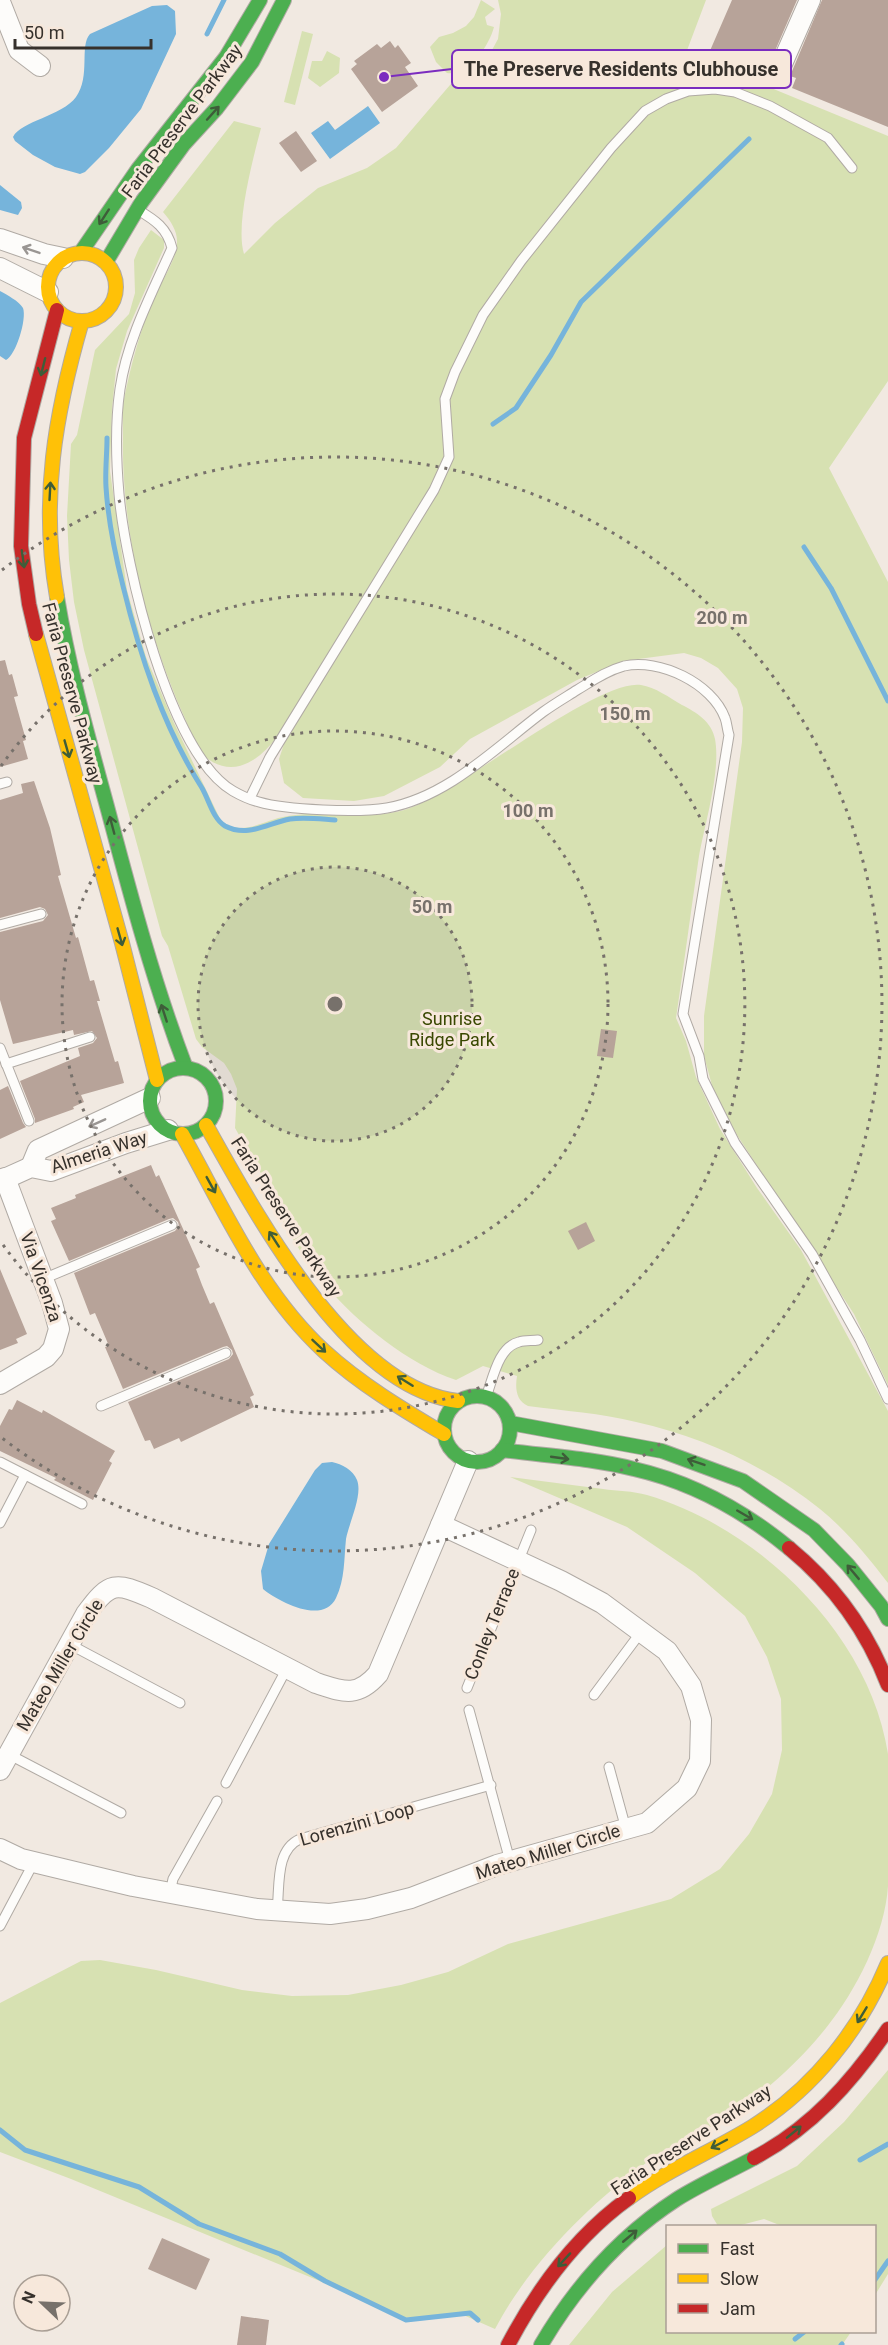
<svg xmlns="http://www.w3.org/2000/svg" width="888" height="2345" font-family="Roboto,sans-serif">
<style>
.green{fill:#d7e1b2}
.water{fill:#76b4db}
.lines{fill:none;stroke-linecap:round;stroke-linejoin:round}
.stream{stroke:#76b4db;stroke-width:5}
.building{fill:#b7a399}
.lane-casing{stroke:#b0aaa4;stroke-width:11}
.street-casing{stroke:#b0aaa4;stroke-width:22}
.fast-casing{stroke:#b0aaa4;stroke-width:16}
.slow-casing{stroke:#b0aaa4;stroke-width:16}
.jam-casing{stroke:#b0aaa4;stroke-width:16}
.lane{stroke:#fdfcfa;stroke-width:9}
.street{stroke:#fdfcfa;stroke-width:20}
.fast{stroke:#4caf50;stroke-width:14}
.slow{stroke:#ffc107;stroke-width:14}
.jam{stroke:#c62828;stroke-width:14}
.oneway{stroke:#3e5d39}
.oneway2{stroke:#9a9693}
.ring{fill:none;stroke:#77716b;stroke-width:3;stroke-dasharray:3 6}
.labels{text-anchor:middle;stroke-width:6;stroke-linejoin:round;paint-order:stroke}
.street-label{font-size:18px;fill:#36312c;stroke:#f7e8db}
.park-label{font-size:18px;fill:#394801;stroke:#f7e8db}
.centre{fill:#77716b;stroke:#f7e8db;stroke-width:3}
.ring-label{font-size:18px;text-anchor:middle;font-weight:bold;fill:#77716b;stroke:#f7e8db;stroke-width:6;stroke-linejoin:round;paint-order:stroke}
.leader{fill:none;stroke:#7b2cbf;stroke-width:2}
.callout-dot{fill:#7b2cbf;stroke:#f7e8db;stroke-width:2}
.callout{fill:#f7e8db;stroke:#7b2cbf;stroke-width:2}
.callout-label{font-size:20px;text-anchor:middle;font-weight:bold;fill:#36312c}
</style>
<rect width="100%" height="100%" fill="#f1e9e1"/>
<g class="green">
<path d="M481,0L495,9L485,17L487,25L494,27C489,46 469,76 447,73L436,62L430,47L439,37L453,33L466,26L474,17Z"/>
<path d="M498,0H706L686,53L888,136V381L829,468L888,582V1385L854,1314L737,1135L713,1089L704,1056V1016L742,742L743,708L737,689L718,668L701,658L684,653L623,661L577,680L470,739L440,767L384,796L354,801L303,798L284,783L279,759L284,744L276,738C261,758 237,777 211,761C197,752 190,729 183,714C146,630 121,528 123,436C123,424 122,411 124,399C131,365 140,331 153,299C160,283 173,266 176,249C180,235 172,222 163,212L234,121L261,128C253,159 235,225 244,254L275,223L318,188L367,168L396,148L450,85L478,64L492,50L498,39L501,14Z"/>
<path d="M302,31L313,34L295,105L284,102Z"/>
<path d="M327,51L340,58L339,73L320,87L308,78L312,61H322Z"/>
<path d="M151,230L164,240V248L127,331L116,369L112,409L110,471L127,590L146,657L174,723L223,825C251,834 262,820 288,816C329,809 371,822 410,808C462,789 599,678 641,685C655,687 670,698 682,705C696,712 712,722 715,739C721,771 705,823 699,856C691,910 684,964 676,1018L686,1041L696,1077L720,1129L757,1188L801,1250L888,1411V1583C868,1557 846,1530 820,1509C766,1466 703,1437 636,1422C601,1413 564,1411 528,1406C516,1401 515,1388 517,1376L483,1366L456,1380C408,1364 358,1323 325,1285C309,1267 296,1244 283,1223L284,1216L282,1210L235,1128L237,1089L231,1074L224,1063L202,1047L196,1039L168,946L162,936L84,650L74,602L69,560L67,516L71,444L77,435L95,350L129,314L135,293L134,260L139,248Z"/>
<path d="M510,1477C541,1481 572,1485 603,1489C617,1491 633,1491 647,1495C759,1528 870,1635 888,1754C888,1776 888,1801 888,1823C888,1844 888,1865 888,1886C885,1934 856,1991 826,2028C793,2069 752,2104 707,2129C687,2141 665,2149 646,2163C590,2203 527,2267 495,2329L461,2314L404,2318L344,2291L71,2179L0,2152V2003L81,1961L100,1960L156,1970L242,1990L292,1996L348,1995L401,1985L448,1972L508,1944L671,1899L720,1869L749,1834L772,1794L782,1750L781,1699L767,1657L745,1616L695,1573L627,1527Z"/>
<path d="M888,2070V2274L875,2295L874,2226H782L764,2219L741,2225L718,2226L712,2216L711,2209L797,2166L844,2122Z"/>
<path d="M667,2245L668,2332H851L842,2345H569L612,2292Z"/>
</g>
<g class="water">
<path d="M167,5L175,11L176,34L141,109L109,148L85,172L80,174L55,167L33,155L15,141L13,137C21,121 62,116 76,97C91,76 79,46 90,34L152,6Z"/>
<path d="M368,106L380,123L330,159L311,133L328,121L335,130Z"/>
<path d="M0,185L21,202L22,208L18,215L0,210Z"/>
<path d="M0,291C7,295 19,301 23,308C27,319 16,355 6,360L0,356Z"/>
<path d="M332,1462C342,1464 353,1470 357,1480C363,1495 349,1523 346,1539C344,1558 345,1580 336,1598C323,1625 279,1602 263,1589L261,1571L269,1544L315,1470L322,1463Z"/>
</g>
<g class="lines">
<g class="stream">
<path d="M207,34L224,0"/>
<path d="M493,424L516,408L551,355L581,302L749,139"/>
<path d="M107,438C107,454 105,471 106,487C108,520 115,554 123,586C140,656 163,726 202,788C209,800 213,819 225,826C248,838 268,823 290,819C305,817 320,819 335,820"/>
<path d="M804,547L831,588L888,701"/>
<path d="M0,2130L25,2150L139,2187L199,2224L280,2254L325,2281L406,2320L470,2313L478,2320"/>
<path d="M860,2160L888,2144"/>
<path d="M874,2281L888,2261"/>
<path d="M795,2339L804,2332"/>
<path d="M841,2345L842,2344"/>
</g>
</g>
<g class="building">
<path d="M732,0H797L768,67L762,64L758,74L709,53Z"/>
<path d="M822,0H888V127L792,88L796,78L790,76Z"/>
<path d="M390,41L395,48L398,45L411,63L405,67L418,86L382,112L351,69L357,64L354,61L377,44L381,48Z"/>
<path d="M296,131L317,161L301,172L279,143Z"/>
<path d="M5,660L9,675L12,674L18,696L14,697L26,740L23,741L28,759L0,767V661Z"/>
<path d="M34,781L50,828L61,875L58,876L76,938L78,937L90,981L94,980L100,1001H97L115,1062L118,1061L124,1083L81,1095L84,1102L73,1107L74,1109L35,1123V1119L20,1081L80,1056L78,1048L93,1043L97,1038L92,1031L74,1035L73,1030L13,1044L0,1000V932L43,921L48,915L45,909L40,907L0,918V800L23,793L21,784Z"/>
<path d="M601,1029L617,1031L613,1058L597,1056Z"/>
<path d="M8,1086L23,1123L26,1127L0,1139V1090Z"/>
<path d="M151,1165L156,1177L159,1175L200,1267L196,1269L202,1285L210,1304L214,1302L254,1395L250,1397L254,1407L181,1442L179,1438L154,1449L150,1440L145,1441L128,1402L229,1359L233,1354L232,1350L227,1346L223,1347L123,1389L105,1347L109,1346L95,1313L90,1315L74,1273L175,1231L179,1226L178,1222L173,1218L169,1219L69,1261L51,1221L56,1219L51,1208L76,1198L75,1195Z"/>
<path d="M586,1222L595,1241L578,1250L568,1231Z"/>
<path d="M0,1269L27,1334L16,1339L18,1343L0,1350Z"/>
<path d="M17,1400L42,1413L43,1410L115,1451L109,1461L112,1463L93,1500L54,1480L56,1478L0,1451V1426L9,1409L12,1410Z"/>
<path d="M162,2238L210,2259L196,2290L148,2269Z"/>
<path d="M241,2316L269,2320L266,2345H237Z"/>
</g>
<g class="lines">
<defs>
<g id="lane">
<path d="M138,210C155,220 167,228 172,248C152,293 127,340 120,389C115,423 116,460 119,494C125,564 169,754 233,791C240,795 251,800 259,802C286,810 359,813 387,808C448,797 495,748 543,712C554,704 566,697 577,690C592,681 606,671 624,666C659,658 712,683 725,718C727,723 727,729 729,735L683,1014L699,1056L703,1079L735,1143L812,1254L860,1340L888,1399"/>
<path d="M0,784L7,782"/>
<path d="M250,798L270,757L434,490L449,457L445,399L455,372L483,315L521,261L611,148L645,111L666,99L688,91L715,89L735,92L770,106L828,138L852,168"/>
<path d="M0,925L41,914"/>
<path d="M0,1048L29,1121"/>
<path d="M6,1064L90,1037"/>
<path d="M43,1279L172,1225"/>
<path d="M486,1397C493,1379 498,1347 519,1342C525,1340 532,1341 538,1340"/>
<path d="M101,1406L226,1353"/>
<path d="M0,1462L82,1504"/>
<path d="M0,1523L25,1475"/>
<path d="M69,1644L180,1703"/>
<path d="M467,1688L531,1530"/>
<path d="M594,1695L641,1632"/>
<path d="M469,1710L510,1861"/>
<path d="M8,1754L121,1813"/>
<path d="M609,1767L626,1829"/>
<path d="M226,1783L287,1668"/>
<path d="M170,1893L173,1879L217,1801"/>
<path d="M277,1910C280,1886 275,1850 300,1839L491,1785"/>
<path d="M0,1926L34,1862"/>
</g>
<g id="street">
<path d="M0,2L19,50L40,66"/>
<path d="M777,75L810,0"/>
<path d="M0,239L44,254L63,258"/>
<path d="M0,268L48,292"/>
<path d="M31,1167L38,1150L150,1098"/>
<path d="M0,1181L31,1167L51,1171L126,1143L168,1130"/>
<path d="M0,1384L46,1357L53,1349L59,1329L52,1303L5,1178"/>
<path d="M0,1770L86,1614C110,1581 115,1582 152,1598L316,1683C344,1692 357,1698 378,1674L468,1461"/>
<path d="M0,1849L21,1859L133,1886L257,1909L330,1914L367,1909L411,1898L497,1865L647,1823L687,1788L700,1761L701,1720L691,1686L667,1651L602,1603L561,1581L441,1525"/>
</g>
<g id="fast">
<path d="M81,252L138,169L226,57L260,0"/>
<path d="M106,262L141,203L184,144L217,108L252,62L284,0"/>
<path d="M57,597C69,670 89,740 108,810C131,897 154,984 186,1068"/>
<circle cx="183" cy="1101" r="33"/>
<circle cx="477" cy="1429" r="33"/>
<path d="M510,1423L662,1451L743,1481L814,1530L848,1565L881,1606L888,1619"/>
<path d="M502,1450C546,1456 591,1458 634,1469C691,1482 744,1511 789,1548"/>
<path d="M541,2345C575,2287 620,2236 677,2199C701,2184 728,2172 754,2158"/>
</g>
<g id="slow">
<circle cx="82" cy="287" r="34"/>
<path d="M57,597C40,500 55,414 82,321"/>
<path d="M36,634L122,943L157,1080"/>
<path d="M206,1125C255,1212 349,1389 458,1401"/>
<path d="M182,1134C224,1209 260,1292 324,1351C360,1384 402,1409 444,1434"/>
<path d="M629,2198C667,2170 711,2152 752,2127C814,2088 860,2030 888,1963"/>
</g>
<g id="jam">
<path d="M36,634L29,604L21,546L24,438L57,310"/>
<path d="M789,1548C834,1585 867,1630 888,1685"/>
<path d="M754,2158C811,2128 852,2082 888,2029"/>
<path d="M508,2345C538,2288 576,2236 629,2198"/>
</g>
</defs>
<use href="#lane" class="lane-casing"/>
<use href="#street" class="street-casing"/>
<use href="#fast" class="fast-casing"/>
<use href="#slow" class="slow-casing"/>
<use href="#jam" class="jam-casing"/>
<use href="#lane" class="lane"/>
<use href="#street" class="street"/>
<use href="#fast" class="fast"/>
<use href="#slow" class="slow"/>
<use href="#jam" class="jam"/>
</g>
<defs><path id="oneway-shaft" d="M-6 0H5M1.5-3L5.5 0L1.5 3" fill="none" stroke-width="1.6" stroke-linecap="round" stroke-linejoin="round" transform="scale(1.5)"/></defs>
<g class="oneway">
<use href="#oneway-shaft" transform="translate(213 113) rotate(-48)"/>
<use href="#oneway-shaft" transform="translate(104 217) rotate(123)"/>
<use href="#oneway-shaft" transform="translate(43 367) rotate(104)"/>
<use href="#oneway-shaft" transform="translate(50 491) rotate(-87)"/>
<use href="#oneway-shaft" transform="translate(23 559) rotate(82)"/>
<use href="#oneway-shaft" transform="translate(67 749) rotate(74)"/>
<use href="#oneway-shaft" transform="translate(112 825) rotate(-105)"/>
<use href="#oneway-shaft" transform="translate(120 937) rotate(74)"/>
<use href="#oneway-shaft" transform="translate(164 1013) rotate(-108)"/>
<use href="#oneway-shaft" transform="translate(211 1185) rotate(61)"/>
<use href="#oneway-shaft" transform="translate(274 1239) rotate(-123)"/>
<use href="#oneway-shaft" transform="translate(319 1346) rotate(43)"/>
<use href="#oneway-shaft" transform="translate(405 1381) rotate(-148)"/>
<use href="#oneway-shaft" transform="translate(560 1458) rotate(8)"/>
<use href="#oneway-shaft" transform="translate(696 1462) rotate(-161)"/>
<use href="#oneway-shaft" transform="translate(745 1515) rotate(30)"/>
<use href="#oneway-shaft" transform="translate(853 1572) rotate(-130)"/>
<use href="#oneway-shaft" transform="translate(862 2015) rotate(121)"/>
<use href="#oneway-shaft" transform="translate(794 2132) rotate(-39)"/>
<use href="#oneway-shaft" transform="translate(719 2144) rotate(152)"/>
<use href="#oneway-shaft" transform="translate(630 2236) rotate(-40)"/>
<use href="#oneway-shaft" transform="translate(564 2260) rotate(133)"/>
</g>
<g class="oneway2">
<use href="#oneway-shaft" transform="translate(31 250) rotate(-161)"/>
<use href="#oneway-shaft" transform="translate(97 1123) rotate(156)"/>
</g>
<circle cx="335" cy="1004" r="137" fill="#77716b" fill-opacity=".12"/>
<g class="ring">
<circle cx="335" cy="1004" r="137"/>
<circle cx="335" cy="1004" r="273"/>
<path d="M1 766A410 410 0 1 1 1 1242"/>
<path d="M2 570A547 547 0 1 1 2 1438"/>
</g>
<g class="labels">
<g class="street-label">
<text transform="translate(182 121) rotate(-53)" y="6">Faria Preserve Parkway</text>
<text transform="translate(72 693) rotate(75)" y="6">Faria Preserve Parkway</text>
<text transform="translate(99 1152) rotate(-18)" y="6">Almeria Way</text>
<text transform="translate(286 1217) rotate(57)" y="6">Faria Preserve Parkway</text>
<text transform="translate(41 1277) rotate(71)" y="6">Via Vicenza</text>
<text transform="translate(492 1624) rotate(-68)" y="6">Conley Terrace</text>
<text transform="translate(60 1665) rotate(-59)" y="6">Mateo Miller Circle</text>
<text transform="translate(357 1824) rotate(-16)" y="6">Lorenzini Loop</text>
<text transform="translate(548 1852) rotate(-17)" y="6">Mateo Miller Circle</text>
<text transform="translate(691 2140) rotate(-33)" y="6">Faria Preserve Parkway</text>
</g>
<g class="park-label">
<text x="452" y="1025">Sunrise<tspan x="452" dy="21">Ridge Park</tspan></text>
</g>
</g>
<circle cx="335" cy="1004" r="9" class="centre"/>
<g class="ring-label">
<text x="722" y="624">200 m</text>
<text x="625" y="720">150 m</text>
<text x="528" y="817">100 m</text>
<text x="432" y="913">50 m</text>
</g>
<path class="leader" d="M384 77L452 69"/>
<circle class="callout-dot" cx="384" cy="77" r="6"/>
<rect class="callout" x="452" y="50" width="339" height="38" rx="6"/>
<g class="callout-label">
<text x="621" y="76">The Preserve Residents Clubhouse</text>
</g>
<rect x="666" y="2225" width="210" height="108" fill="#f7e8db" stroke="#aa9f95" stroke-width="1.5"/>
<rect x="678" y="2244" width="30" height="9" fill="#4caf50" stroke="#aa9f95" stroke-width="1.5"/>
<text x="720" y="2255" font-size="18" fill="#36312c">Fast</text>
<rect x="678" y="2274" width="30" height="9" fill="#ffc107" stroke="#aa9f95" stroke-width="1.5"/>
<text x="720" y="2285" font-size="18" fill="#36312c">Slow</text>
<rect x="678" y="2304" width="30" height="9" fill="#c62828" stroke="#aa9f95" stroke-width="1.5"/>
<text x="720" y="2315" font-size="18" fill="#36312c">Jam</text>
<g transform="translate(42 2303) rotate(293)"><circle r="28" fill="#f7e8db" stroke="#aa9f95" stroke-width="1.5"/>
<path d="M0-4.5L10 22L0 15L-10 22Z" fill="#77716b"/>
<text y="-9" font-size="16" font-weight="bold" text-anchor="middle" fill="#36312c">N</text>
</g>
<path d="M15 39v9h136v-9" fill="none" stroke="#36312c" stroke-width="3"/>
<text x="24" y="39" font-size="18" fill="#36312c" stroke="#f7e8db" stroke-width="4.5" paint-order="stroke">50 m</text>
</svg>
